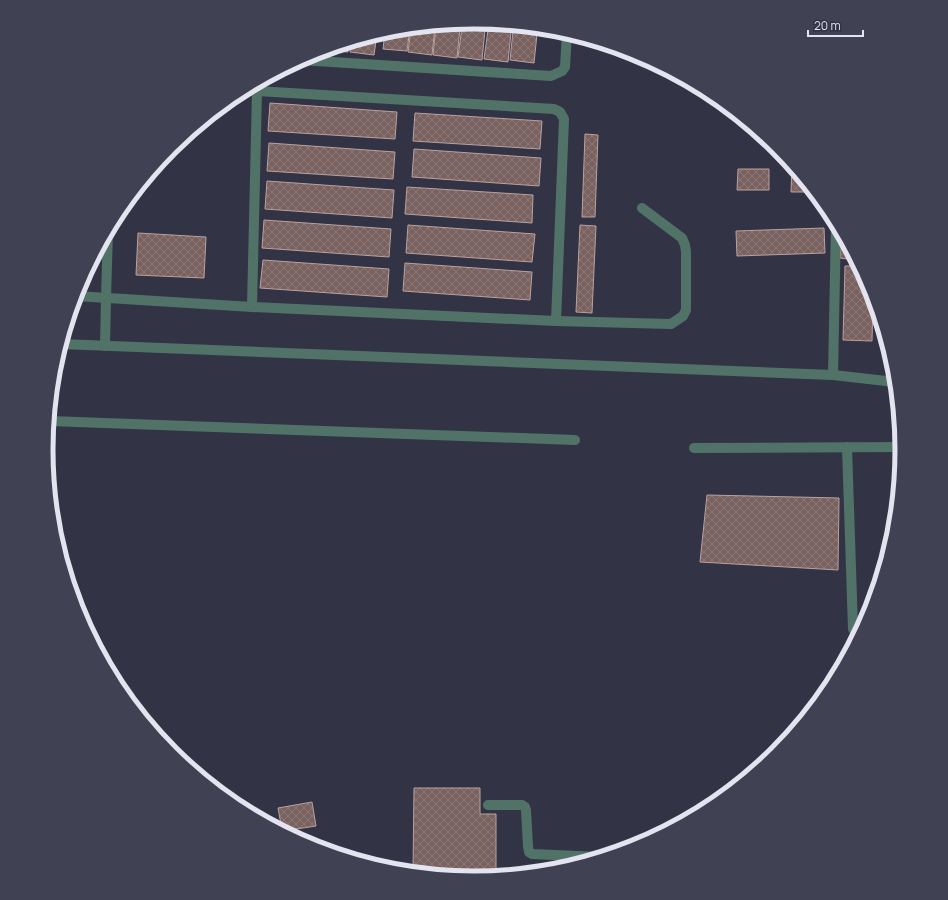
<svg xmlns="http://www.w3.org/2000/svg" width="948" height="900" font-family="Manrope,sans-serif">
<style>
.building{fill:url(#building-cross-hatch);stroke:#bba19f}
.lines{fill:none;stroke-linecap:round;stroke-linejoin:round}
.minor{stroke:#517367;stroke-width:10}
.rim{fill:none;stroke:#e3e4ef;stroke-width:5}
</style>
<defs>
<pattern id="building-cross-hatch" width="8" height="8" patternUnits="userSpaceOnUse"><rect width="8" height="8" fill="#796160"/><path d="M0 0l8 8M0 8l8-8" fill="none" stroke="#8c7877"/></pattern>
</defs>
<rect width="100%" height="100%" fill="#323445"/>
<g class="building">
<path d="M435,26L432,55L408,52L411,28Z"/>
<path d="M436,26L460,28L457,58L433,55Z"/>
<path d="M462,27L485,30L482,60L458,57Z"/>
<path d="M410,28L407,51L383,49L385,32Z"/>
<path d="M488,30L511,32L508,62L484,59Z"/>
<path d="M513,31L537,34L534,63L510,60Z"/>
<path d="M377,34L374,55L350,52L352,42Z"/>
<path d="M349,43L348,52L326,50Z"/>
<path d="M270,103L397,112L395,139L268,131Z"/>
<path d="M415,113L542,121L540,149L413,141Z"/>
<path d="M585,134L598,135L595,217H582Z"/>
<path d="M269,143L395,152L393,179L267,171Z"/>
<path d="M414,149L541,158L539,186L412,177Z"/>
<path d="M792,166L813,192H791Z"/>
<path d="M738,169H769V190H737Z"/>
<path d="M267,181L394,190L392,218L265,209Z"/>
<path d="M407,187L533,195L532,223L405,214Z"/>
<path d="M264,220L391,229L389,257L262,248Z"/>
<path d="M408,225L535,234L532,262L406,253Z"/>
<path d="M580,225L596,226L592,313L576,312Z"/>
<path d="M824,228L825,253L737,256L736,231Z"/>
<path d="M138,233L206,237L204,278L136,275Z"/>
<path d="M842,237H843L855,260L840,258Z"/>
<path d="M263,260L389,269L387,297L260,288Z"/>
<path d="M405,263L532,272L530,300L403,291Z"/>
<path d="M845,266H859L870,286L873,297L872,341L843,340Z"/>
<path d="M707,495L839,498L838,570L700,562Z"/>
<path d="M414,788H480V814H496V875H504L474,878L413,872Z"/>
<path d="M312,802L316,826L283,831L282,830L278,808Z"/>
</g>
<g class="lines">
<g class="minor">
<path d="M301,60L551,76L562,71L565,67L567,33"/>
<path d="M243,91H257L252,307"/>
<path d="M257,91L554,109L560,112L564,119L556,321"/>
<path d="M76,296L252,307L556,321L671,324L683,316L686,310V252L685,245L682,238L642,208"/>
<path d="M61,344L833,375L895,382"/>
<path d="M105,346L106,298L108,231"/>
<path d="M833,375L836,223"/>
<path d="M49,421L575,440"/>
<path d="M847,447L853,629"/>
<path d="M694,448L902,447"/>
<path d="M488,805H522L525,807L526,810L528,846L529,852L532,854L599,857"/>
</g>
</g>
<path d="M0 0H948V900H0ZM53 450a421 421 0 1 1 842 0a421 421 0 1 1-842 0Z" fill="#404253" fill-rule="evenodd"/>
<path class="rim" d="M53 450a421 421 0 1 1 842 0a421 421 0 1 1-842 0Z"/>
<path d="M808 30v6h55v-6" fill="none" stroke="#e3e4ef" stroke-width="2"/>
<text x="814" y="30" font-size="12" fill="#e3e4ef" stroke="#323445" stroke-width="3" paint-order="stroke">20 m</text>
</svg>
